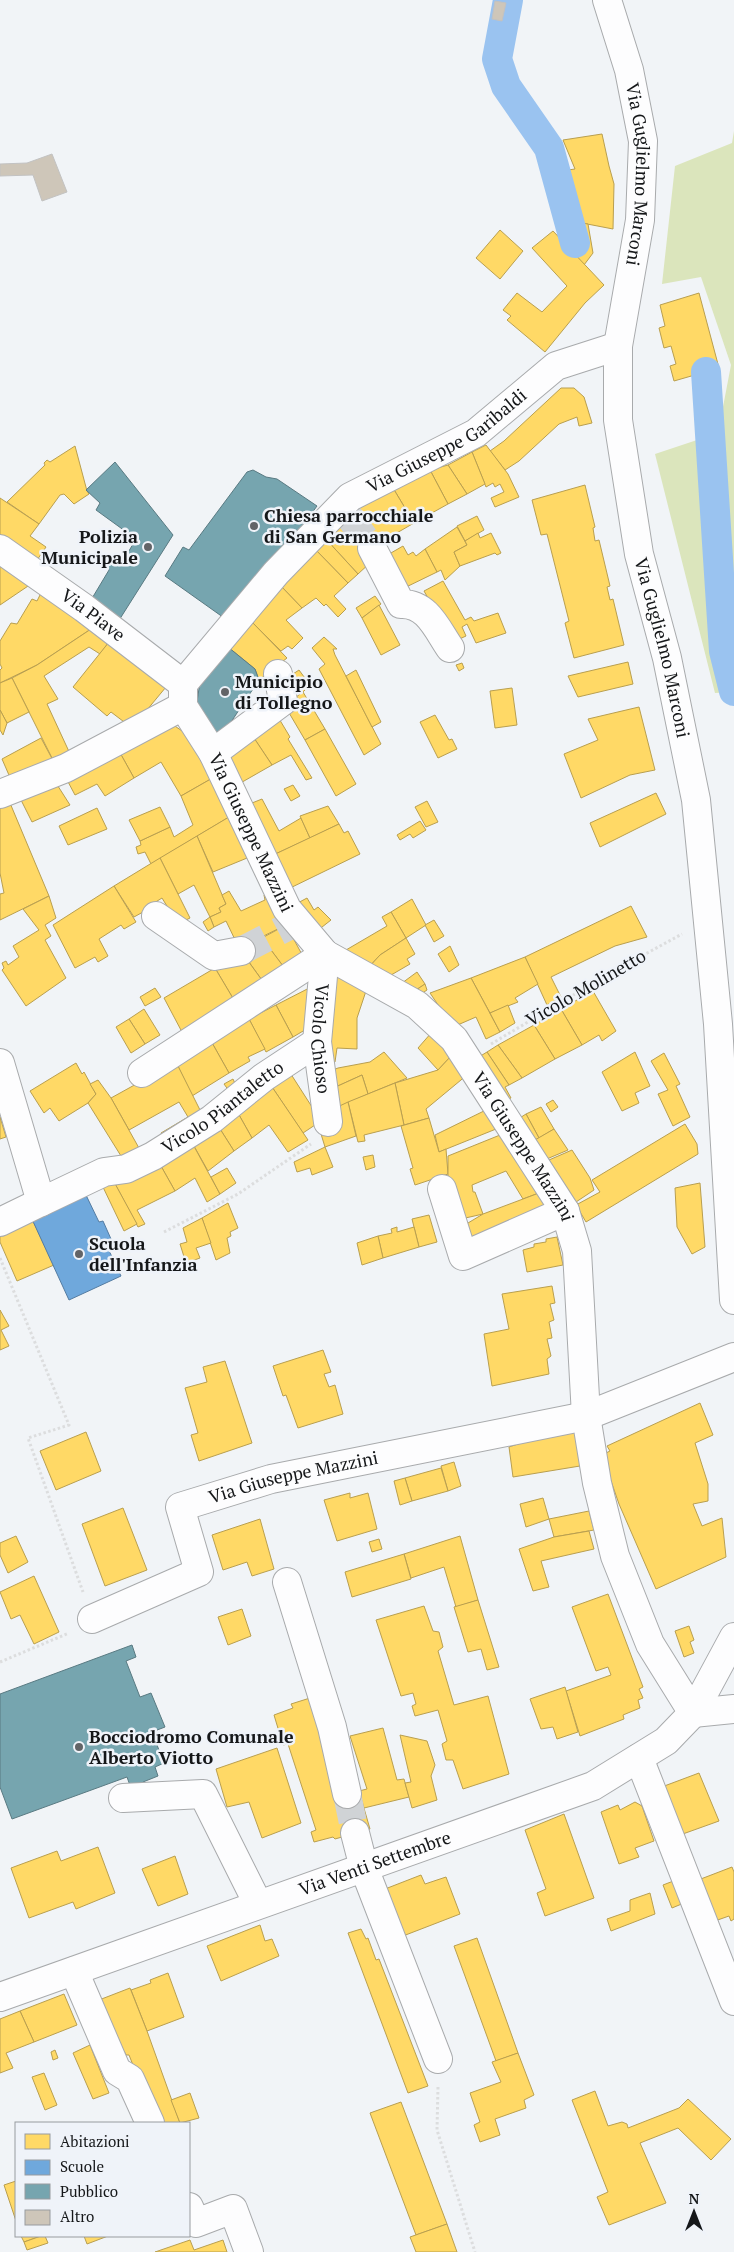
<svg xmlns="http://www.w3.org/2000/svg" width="734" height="2252" font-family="'PT Serif',serif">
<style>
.green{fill:#dbe5bc}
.homes{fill:#ffd966;stroke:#b99f4f}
.schools{fill:#6fa8dc;stroke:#547ca2}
.public{fill:#76a5af;stroke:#597a82}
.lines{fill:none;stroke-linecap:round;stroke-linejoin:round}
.canal{stroke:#9ac3f0;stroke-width:30}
.building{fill:#cec6b9;stroke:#c2c2c2}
.minor-tunnel{stroke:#d0d3d6;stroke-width:28;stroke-dasharray:28 14;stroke-linecap:butt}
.minor-casing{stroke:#a8aaac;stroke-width:30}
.path{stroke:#dcddde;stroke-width:3;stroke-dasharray:2.5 2.5;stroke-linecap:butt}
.minor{stroke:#fdfdfe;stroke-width:28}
.poi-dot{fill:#626467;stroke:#eff3f9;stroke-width:2}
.labels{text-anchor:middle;stroke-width:5;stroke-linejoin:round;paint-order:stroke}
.street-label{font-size:18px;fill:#151719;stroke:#eff3f9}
.poi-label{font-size:18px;font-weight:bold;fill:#151719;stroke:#eff3f9;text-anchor:start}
</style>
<rect width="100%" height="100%" fill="#f1f4f7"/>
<path class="green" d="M734,131V692L715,693L655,454L718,433L731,365L701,277L662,284L675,166L732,143Z"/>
<g class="homes">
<path d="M602,134L609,166L614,184L613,229L582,223L568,170L575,169L563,140Z"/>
<path d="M582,223L588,224L593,253L584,265L570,250L582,241Z"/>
<path d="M500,230L523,251L500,279L476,258Z"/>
<path d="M553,231L604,285L585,303L545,352L507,320L511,316L503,310L517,293L542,312L567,286L532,248Z"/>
<path d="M699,293L719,368L674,381L670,366L676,364L671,346L664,348L659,328L665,326L660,305Z"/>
<path d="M561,388H574L584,397L592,423L579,426L577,417L559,424L519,461L505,470L490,451L504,441Z"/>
<path d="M486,445L508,474L519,497L495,507L491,498L504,492L500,484L495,487L493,483L486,487L472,452Z"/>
<path d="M75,446L87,491L89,494L74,504L64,494L60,495L39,524L7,502L45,465L44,463L47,460L50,462Z"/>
<path d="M472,452L485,484L467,494L448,465Z"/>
<path d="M448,465L467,494L448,504L430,470Z"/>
<path d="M430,470L448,504L414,523L393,488Z"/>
<path d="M585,485L595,527L593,528L595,541L599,540L610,586L607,587L610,600L613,599L624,645L574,658L565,623L569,621L547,534L541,535L532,500Z"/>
<path d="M393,488L414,523L376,545L351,513Z"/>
<path d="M0,498L39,524L30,536L46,547L33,566L0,541Z"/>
<path d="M351,513L376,545L371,562L358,574L324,537Z"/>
<path d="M477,516L484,530L465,541L457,526Z"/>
<path d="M457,527L467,545L454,552L460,566L445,580L441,570L437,572L425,549Z"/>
<path d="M478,533L480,538L491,533L501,553L497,555L495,553L460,566L454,552L467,545L465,541Z"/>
<path d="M324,537L358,574L348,583L313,547Z"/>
<path d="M403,546L408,555L413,552L416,556L425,549L437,572L400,590L384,557Z"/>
<path d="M313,547L348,583L334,596L346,609L338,617L326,604L324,606L316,598L302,608L279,584Z"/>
<path d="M0,558L34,582L0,605Z"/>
<path d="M443,581L465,620L471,617L474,621L498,613L506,633L476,643L467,624L462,627L466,636L453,642L424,591Z"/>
<path d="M279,584L302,608L286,620L303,638L292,649L288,646L281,651L250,620Z"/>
<path d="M43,589L94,627L37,665L0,683V670L2,668L0,664V641L11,623L17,624L32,599L37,601Z"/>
<path d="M375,596L381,604L362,618L356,608Z"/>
<path d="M379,605L400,645L381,655L362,618Z"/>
<path d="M250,620L287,658L259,680L255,669L228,647Z"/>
<path d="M94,627L109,642L100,654L89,647L44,676L58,699L47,704L72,758L56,766L12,678L37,665Z"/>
<path d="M324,637L337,649H333L335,655L381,744L364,755L319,669L325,664L312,648Z"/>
<path d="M109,642L166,687L132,728L111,712L107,716L73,687Z"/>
<path d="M628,662L633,684L578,697L568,676Z"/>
<path d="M462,663L464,668L459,671L456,665Z"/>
<path d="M299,670L310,685L303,692L325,729L305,740L285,706L300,694L287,678Z"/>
<path d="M356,670L381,722L372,727L346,676Z"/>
<path d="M12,678L29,712L7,723L0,710V683Z"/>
<path d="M512,688L517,725L495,728L490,691Z"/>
<path d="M639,707L655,770L630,775L581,798L564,754L598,740L588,719Z"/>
<path d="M0,710L7,723L3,735L0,730Z"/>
<path d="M435,715L449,740L452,739L457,749L438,758L420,722Z"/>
<path d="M278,717L290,737L288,739L312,778L306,780L291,755L272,765L252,735Z"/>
<path d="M169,722L185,733L216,776L181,796L161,762L134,778L119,751Z"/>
<path d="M325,729L356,784L336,796L305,740Z"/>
<path d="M252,735L272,765L237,785L220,756Z"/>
<path d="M41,738L56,766L12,782L2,759Z"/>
<path d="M119,751L134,778L105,796L97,784L75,795L66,778Z"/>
<path d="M216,776L234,814L151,864L145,852L138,854L136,847L141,845L140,841L170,827L174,837L193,825L181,796Z"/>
<path d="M56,783L70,805L32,822L20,798Z"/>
<path d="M293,785L300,796L291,801L284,789Z"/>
<path d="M656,793L666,814L600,847L590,823Z"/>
<path d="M262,799L279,831L301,818L310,838L269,857L245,802L251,800L252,803Z"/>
<path d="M427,801L438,822L426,827L415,807Z"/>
<path d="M10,803L49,896L0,920V894L4,893L0,873V807Z"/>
<path d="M328,806L339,824L310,838L300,816Z"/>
<path d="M160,807L170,827L140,841L129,820Z"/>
<path d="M97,808L107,829L68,845L59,826Z"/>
<path d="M234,814L252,856L213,872L197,836Z"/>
<path d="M420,821L426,830L413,838L410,834L400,840L397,835Z"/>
<path d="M339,824L344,833L348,831L360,854L284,891L269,857Z"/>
<path d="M197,836L226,904L219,908L221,912L210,917L194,885L178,894L160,858Z"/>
<path d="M160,858L190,918L178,924L162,898L146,908L144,916L143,912L134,917L114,886Z"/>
<path d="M114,886L136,922L124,929L121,925L99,939L108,956L98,962L95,957L75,968L53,925Z"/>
<path d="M229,891L241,911L265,900L264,895L269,893L286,925L239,948L226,921L214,927L210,917L221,912L219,908L226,904L222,895Z"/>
<path d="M49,896L56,918L45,925L51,936L45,940L66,978L26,1006L2,970L4,968L2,963L6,961L8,965L19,957L13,946L39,930L23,909Z"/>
<path d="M307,898L314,910L318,907L331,920L317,931L294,905Z"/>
<path d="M412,899L426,925L406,938L391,912Z"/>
<path d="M631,906L647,937L615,946L551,977L561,997L547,1005L525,957Z"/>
<path d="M391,912L406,938L380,955L369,967L346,950L387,926L382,917Z"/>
<path d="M210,917L214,927L208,931L203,922Z"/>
<path d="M434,920L444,936L434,942L425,925Z"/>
<path d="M286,925L305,960L286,970L262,938Z"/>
<path d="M262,938L286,970L264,983L239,948Z"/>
<path d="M406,938L415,954L407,959L410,964L386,978L369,967L380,955Z"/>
<path d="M450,946L459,965L449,972L438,954Z"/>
<path d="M243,954L264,983L234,1000L215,968Z"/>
<path d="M525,957L538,984L515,998L518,1002L490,1013L471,978Z"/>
<path d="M215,968L234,1000L182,1032L164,998Z"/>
<path d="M333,970L368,985L357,1018V1049L337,1048L335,1062L324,1061Z"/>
<path d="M417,972L425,984L410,994L398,986Z"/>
<path d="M471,978L500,1032L486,1039L476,1017L453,1027L430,993Z"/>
<path d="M317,984L315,1024L293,1037L276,1005Z"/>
<path d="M425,984L427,990L415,998L410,994Z"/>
<path d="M155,988L161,997L145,1006L140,997Z"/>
<path d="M593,991L616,1031L602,1041L599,1035L582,1045L561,1009Z"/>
<path d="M276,1005L293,1037L266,1052L249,1019Z"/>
<path d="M508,1005L515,1023L500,1032L490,1013Z"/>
<path d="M144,1009L160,1035L145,1044L129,1019Z"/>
<path d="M561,1009L582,1045L555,1059L534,1025Z"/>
<path d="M129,1019L145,1044L131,1053L116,1027Z"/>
<path d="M249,1019L265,1049L248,1057L250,1061L229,1073L211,1041Z"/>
<path d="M534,1025L555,1059L522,1078L498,1045Z"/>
<path d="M432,1032L452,1055L438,1070L418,1048Z"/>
<path d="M211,1041L229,1073L192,1096L176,1062Z"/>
<path d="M498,1045L522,1078L509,1085L487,1052Z"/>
<path d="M384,1052L407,1078L368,1094L362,1075L329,1090L325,1073L338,1068L370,1062Z"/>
<path d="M487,1052L509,1085L505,1087L511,1098L502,1102L474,1060Z"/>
<path d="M635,1052L650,1086L635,1093L639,1103L622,1111L602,1072Z"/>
<path d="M664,1053L680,1084L676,1086L690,1117L673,1126L658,1094L668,1090L651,1061Z"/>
<path d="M452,1055L467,1075L426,1109L429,1118L404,1125L395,1083L438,1070Z"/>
<path d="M176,1062L205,1120L167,1143L161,1133L188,1117L179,1102L129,1130L111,1098Z"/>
<path d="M76,1063L82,1074L84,1072L96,1094L88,1103L59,1121L50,1108L44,1113L30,1091Z"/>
<path d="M287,1068L321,1121L303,1133L268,1081Z"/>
<path d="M362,1075L368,1094L334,1109L329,1090Z"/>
<path d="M233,1079L238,1090L232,1095L224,1084Z"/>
<path d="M98,1080L111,1098L144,1157L126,1164L88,1103L96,1094L90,1084Z"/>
<path d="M268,1081L308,1140L288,1152L269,1125L252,1138L234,1106Z"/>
<path d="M395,1083L404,1125L364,1135L365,1141L358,1142L348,1102Z"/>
<path d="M553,1100L558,1107L551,1112L546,1104Z"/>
<path d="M348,1102L356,1136L325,1147L321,1134L327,1131L331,1110Z"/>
<path d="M234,1106L252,1138L234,1151L215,1121Z"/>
<path d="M541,1107L554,1129L539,1138L526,1114Z"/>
<path d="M490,1108L501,1127L439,1152L435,1135Z"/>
<path d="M526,1114L539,1138L528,1144L515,1121Z"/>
<path d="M0,1117L6,1137L0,1139Z"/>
<path d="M429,1118L439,1152L446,1149L448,1174L415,1185L410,1169L413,1168L401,1126Z"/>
<path d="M215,1121L234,1151L208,1171L190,1139Z"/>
<path d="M685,1124L697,1144L698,1154L586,1222L576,1205L600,1192L592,1180Z"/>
<path d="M554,1129L568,1150L542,1161L528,1144Z"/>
<path d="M505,1133L544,1191L523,1199L506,1171L472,1185L473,1192H475L483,1214L461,1219L448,1177V1156Z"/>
<path d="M190,1139L220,1194L207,1202L195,1178L175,1191L157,1159Z"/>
<path d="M325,1147L333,1167L312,1175L310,1168L297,1172L294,1162Z"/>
<path d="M572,1150L590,1178L594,1190L576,1202L549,1160Z"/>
<path d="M373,1155L375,1167L366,1170L363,1157Z"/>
<path d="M157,1159L175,1191L137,1210L145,1224L138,1227L113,1180Z"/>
<path d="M227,1168L236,1183L220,1194L211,1177Z"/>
<path d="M113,1180L137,1224L124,1231L102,1185Z"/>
<path d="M700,1183L705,1247L692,1254L677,1227L675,1188Z"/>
<path d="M539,1193L548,1214L469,1244L463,1226L483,1214Z"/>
<path d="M228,1203L238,1228L230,1232L231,1236L227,1238L230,1253L216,1260L202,1218Z"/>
<path d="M429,1215L437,1242L419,1247L412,1219Z"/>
<path d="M31,1217L54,1265L17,1281L0,1242V1232Z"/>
<path d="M202,1218L211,1243L196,1248L200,1258L186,1263L180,1244L187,1242L183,1228Z"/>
<path d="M397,1227V1232L414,1227L419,1247L383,1258L378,1236L392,1233L391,1229Z"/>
<path d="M378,1236L383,1258L362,1265L357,1243Z"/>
<path d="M557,1237L563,1265L527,1272L523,1250L534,1247V1244L546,1242V1239Z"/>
<path d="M552,1286L555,1303L550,1304L554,1320L549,1322L552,1338L547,1339L551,1356L547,1359L549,1374L492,1386L484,1334L509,1329L502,1294Z"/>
<path d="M0,1310L9,1326L1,1330L9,1346L0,1350Z"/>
<path d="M323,1350L331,1372L324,1374L329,1387L335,1385L343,1414L298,1428L286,1395L283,1396L273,1366Z"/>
<path d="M225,1361L252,1443L199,1461L191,1435L198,1433L185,1388L207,1382L203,1367Z"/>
<path d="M700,1403L713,1435L695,1443L708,1484V1501L693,1504L702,1526L722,1518L726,1557L656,1589L619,1504L602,1455L610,1451L607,1446Z"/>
<path d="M86,1432L101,1471L56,1490L40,1451Z"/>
<path d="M576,1432L580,1466L513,1477L509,1447L527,1441Z"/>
<path d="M454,1462L461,1486L448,1491L441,1466Z"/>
<path d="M441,1468L448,1491L412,1501L405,1478Z"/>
<path d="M405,1478L412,1501L400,1505L394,1481Z"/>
<path d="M350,1493V1498L368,1493L377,1529L337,1541L324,1500Z"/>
<path d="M543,1498L549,1519L526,1527L520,1504Z"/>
<path d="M123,1508L147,1570L105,1586L82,1524Z"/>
<path d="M589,1511L594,1530L554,1537L549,1519Z"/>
<path d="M260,1519L274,1569L252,1576L247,1562L223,1570L212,1535Z"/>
<path d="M589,1531L594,1549L541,1561L549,1587L533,1591L519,1549L554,1537Z"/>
<path d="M16,1536L28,1562L8,1573L0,1555V1543Z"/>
<path d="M460,1536L478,1600L456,1607L444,1567L411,1578L404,1554Z"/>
<path d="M379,1539L382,1549L372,1552L369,1542Z"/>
<path d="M404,1554L411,1579L352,1597L345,1572Z"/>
<path d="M34,1576L59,1632L34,1644L20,1615L11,1619L0,1592Z"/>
<path d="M608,1594L643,1687L639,1689L643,1698L638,1700L640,1708L623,1715L624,1719L580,1736L566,1691L611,1675L608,1667L596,1671L572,1607Z"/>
<path d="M478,1600L499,1667L487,1670L481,1649L468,1652L454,1607Z"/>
<path d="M424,1606L433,1631L439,1632L443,1647L438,1651L454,1705L488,1696L509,1774L463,1789L453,1760H446L442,1744L447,1741L438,1710L415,1716L412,1706L416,1704L413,1693L401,1696L376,1620Z"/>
<path d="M242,1609L251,1636L228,1645L218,1617Z"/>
<path d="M689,1626L694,1640L690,1642L694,1653L684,1657L675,1631Z"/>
<path d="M565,1687L578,1732L557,1739L553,1727L541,1729L530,1699Z"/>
<path d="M310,1698L359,1791L370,1829L335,1839L333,1837L314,1842L311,1832L316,1830L288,1744L283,1745L274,1715L293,1708L291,1704Z"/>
<path d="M383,1728L397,1780L404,1779L409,1797L364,1808L359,1791L367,1789L350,1736Z"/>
<path d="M400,1735L427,1741L435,1765L431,1776L437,1800L412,1808L405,1783L411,1782Z"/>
<path d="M277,1748L301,1823L262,1838L249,1802L227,1807L216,1769Z"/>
<path d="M699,1773L719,1821L680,1835L659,1788Z"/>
<path d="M635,1802L642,1806L654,1841L635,1848L639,1857L619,1864L601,1812L618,1805L620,1810Z"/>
<path d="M564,1814L594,1898L545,1916L537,1893L546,1889L525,1830Z"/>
<path d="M98,1847L115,1893L76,1909L73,1902L29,1918L11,1868L57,1851L61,1861Z"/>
<path d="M175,1856L188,1894L158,1906L142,1869Z"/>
<path d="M732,1867L734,1872V1919L731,1921L729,1916L712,1922L693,1882Z"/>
<path d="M421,1875L425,1884L446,1877L460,1914L403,1936L385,1889Z"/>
<path d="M676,1880L684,1903L672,1908L663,1885Z"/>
<path d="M650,1893L655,1914L611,1931L607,1919L630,1911V1900Z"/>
<path d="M260,1925L265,1941L272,1939L279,1956L221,1981L207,1946Z"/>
<path d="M361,1929L366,1939L368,1938L376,1960L379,1959L428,2086L408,2093L348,1933Z"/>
<path d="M477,1938L518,2053L496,2061L454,1946Z"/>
<path d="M168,1973L184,2017L147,2031L131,1990L151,1983L150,1980Z"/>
<path d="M130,1988L147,2031L180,2123H156L129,2055H126L124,2051L120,2053L99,2000Z"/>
<path d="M64,1994L77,2025L34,2042L20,2011Z"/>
<path d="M20,2011L34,2042L6,2053L13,2068L0,2073V2019Z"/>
<path d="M90,2045L109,2093L93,2099L73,2053Z"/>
<path d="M55,2050L58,2058L53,2060L51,2052Z"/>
<path d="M518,2053L534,2095L524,2100L526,2108L495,2119L500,2135L480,2142L474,2125L480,2122L470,2093L501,2082L492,2062Z"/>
<path d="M44,2073L57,2105L45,2110L32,2077Z"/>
<path d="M595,2091L608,2126L622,2122L627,2124L628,2128L679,2108L688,2099L731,2139L711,2160L678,2128L640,2143L666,2203L609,2225L597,2197L608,2192L572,2100Z"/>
<path d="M190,2093L199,2118L180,2123L171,2100Z"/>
<path d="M401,2102L447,2224L416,2235L370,2113Z"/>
<path d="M16,2181V2221L4,2185Z"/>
<path d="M447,2224L457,2252H416L410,2237Z"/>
<path d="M21,2236H41L24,2242Z"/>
<path d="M41,2236H45L48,2243L27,2250L24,2242Z"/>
<path d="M84,2236H108L87,2244Z"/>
<path d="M190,2240L194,2250L223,2240L227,2252H155Z"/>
</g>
<path class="schools" d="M85,1193L99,1222L103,1221L111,1239L105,1242L121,1276L69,1300L31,1217Z"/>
<g class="public">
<path d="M115,462L173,535L116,625L88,605L109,570L107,567L115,555L123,561L136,539L96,510L100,503L86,490Z"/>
<path d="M253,470L266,477L277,479L317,506L271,569L227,620L165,576L183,547L189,550L247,472Z"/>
<path d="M228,647L255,669L259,680L231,722L235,730L215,744L197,702L200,682Z"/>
<path d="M132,1645L136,1657L126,1661L140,1697L151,1693L165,1727L152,1732L164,1763L155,1767L158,1776L143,1782L144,1787L132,1791L127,1777L12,1819L0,1787V1694Z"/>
</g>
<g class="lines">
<g class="canal">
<path d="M508,0L497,59L506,86L549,148L575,243"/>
<path d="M706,372L724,651L734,691"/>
</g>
</g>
<g class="building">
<path d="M495,1L506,3L502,21L492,19Z"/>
<path d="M52,154L67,192L42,201L33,175L0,176V164L27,163Z"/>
</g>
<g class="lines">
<g class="minor-tunnel">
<path d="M348,515L372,548"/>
<path d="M241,951L287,927"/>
<path d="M347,1794L355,1833"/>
</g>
<defs>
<g id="minor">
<path id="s1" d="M607,0L629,70L643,141L640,220L618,346V420L639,554L667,658L696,800L718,1024L734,1300"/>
<path d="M372,548L401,604C427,603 437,629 450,648"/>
<path id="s2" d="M0,549L84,608L183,684"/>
<path id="s3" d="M183,706L213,753L287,909L325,954L417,1005L454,1039L565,1211L577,1251L586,1416L597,1483L615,1556L650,1644L693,1713"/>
<path id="s4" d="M183,706V684L276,573L350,497L476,433L556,366L618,346"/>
<path d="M213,753L283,701L278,674"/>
<path d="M0,794L66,768L183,706"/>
<path d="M156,916L214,956L241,951"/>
<path id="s5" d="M325,954L317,1042L328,1122"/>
<path id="s6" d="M0,1063L41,1202L104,1172L126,1169L153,1156L212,1119L264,1077L317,1042"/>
<path d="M142,1073L325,954"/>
<path d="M442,1189L463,1256L565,1211"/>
<path d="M0,1222L41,1202"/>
<path d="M287,1582L332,1727L347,1794"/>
<path id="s7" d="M92,1619L199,1572L180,1507L271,1479L586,1416L734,1357"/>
<path d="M693,1713L734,1709"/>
<path d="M639,1758L734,2001"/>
<path d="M123,1798L203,1794L258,1904"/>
<path d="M355,1833L364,1868L438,2059"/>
<path d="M74,1971L117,2071L130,2079L150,2123"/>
<path id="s8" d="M0,1997L593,1786L666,1741L693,1713L734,1637"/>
<path d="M189,2207L196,2223L233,2209L249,2252"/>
</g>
</defs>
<use href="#minor" class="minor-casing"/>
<g class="path">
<path d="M491,1044L607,975L682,934"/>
<path d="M164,1232L238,1194L311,1144"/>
<path d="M0,1258L69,1425L28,1438L83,1592"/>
<path d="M0,1662L69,1633"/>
<path d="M438,2087L437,2130L475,2252"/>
</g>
<use href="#minor" class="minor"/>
</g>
<g class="poi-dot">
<circle cx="254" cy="526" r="5"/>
<circle cx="148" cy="547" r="5"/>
<circle cx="225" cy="692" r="5"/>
<circle cx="79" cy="1254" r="5"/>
<circle cx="79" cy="1747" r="5"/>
</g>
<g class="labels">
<g class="street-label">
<text dy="6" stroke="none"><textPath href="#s1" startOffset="179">Via Guglielmo Marconi</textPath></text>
<text dy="6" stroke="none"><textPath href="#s4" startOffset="385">Via Giuseppe Garibaldi</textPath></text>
<text dy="6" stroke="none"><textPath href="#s2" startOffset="114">Via Piave</textPath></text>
<text dy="6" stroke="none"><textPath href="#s1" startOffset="659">Via Guglielmo Marconi</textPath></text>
<text dy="6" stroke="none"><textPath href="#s3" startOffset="144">Via Giuseppe Mazzini</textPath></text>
<text transform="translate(586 988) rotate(-30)" y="6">Vicolo Molinetto</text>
<text dy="6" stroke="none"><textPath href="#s5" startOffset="85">Vicolo Chioso</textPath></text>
<text dy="6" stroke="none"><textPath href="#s6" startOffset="352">Vicolo Piantaletto</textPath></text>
<text dy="6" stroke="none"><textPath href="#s3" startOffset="571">Via Giuseppe Mazzini</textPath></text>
<text dy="6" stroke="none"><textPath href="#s7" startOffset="302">Via Giuseppe Mazzini</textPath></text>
<text dy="6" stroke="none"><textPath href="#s8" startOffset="398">Via Venti Settembre</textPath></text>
</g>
<g class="poi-label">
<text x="264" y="522">Chiesa parrocchiale<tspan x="264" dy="21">di San Germano</tspan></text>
<text x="138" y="543" text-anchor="end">Polizia<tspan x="138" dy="21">Municipale</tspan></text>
<text x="235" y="688">Municipio<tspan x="235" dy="21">di Tollegno</tspan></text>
<text x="89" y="1250">Scuola<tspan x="89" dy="21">dell'Infanzia</tspan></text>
<text x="89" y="1743">Bocciodromo Comunale<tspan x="89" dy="21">Alberto Viotto</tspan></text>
</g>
</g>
<rect x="15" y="2122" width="175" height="115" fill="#eff3f9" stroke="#989b9f"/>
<rect x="25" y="2134" width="25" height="15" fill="#ffd966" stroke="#989b9f"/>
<text x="60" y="2147" font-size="15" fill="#151719">Abitazioni</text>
<rect x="25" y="2160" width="25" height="15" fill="#6fa8dc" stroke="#989b9f"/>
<text x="60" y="2172" font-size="15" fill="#151719">Scuole</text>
<rect x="25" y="2184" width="25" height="15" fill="#76a5af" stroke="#989b9f"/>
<text x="60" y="2197" font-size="15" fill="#151719">Pubblico</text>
<rect x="25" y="2210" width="25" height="15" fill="#cec6b9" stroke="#989b9f"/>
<text x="60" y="2222" font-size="15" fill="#151719">Altro</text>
<g transform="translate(694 2212)" stroke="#eff3f9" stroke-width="4" paint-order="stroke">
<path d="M0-4L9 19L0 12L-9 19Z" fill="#151719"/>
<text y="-8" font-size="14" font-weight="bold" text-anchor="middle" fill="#151719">N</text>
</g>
</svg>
